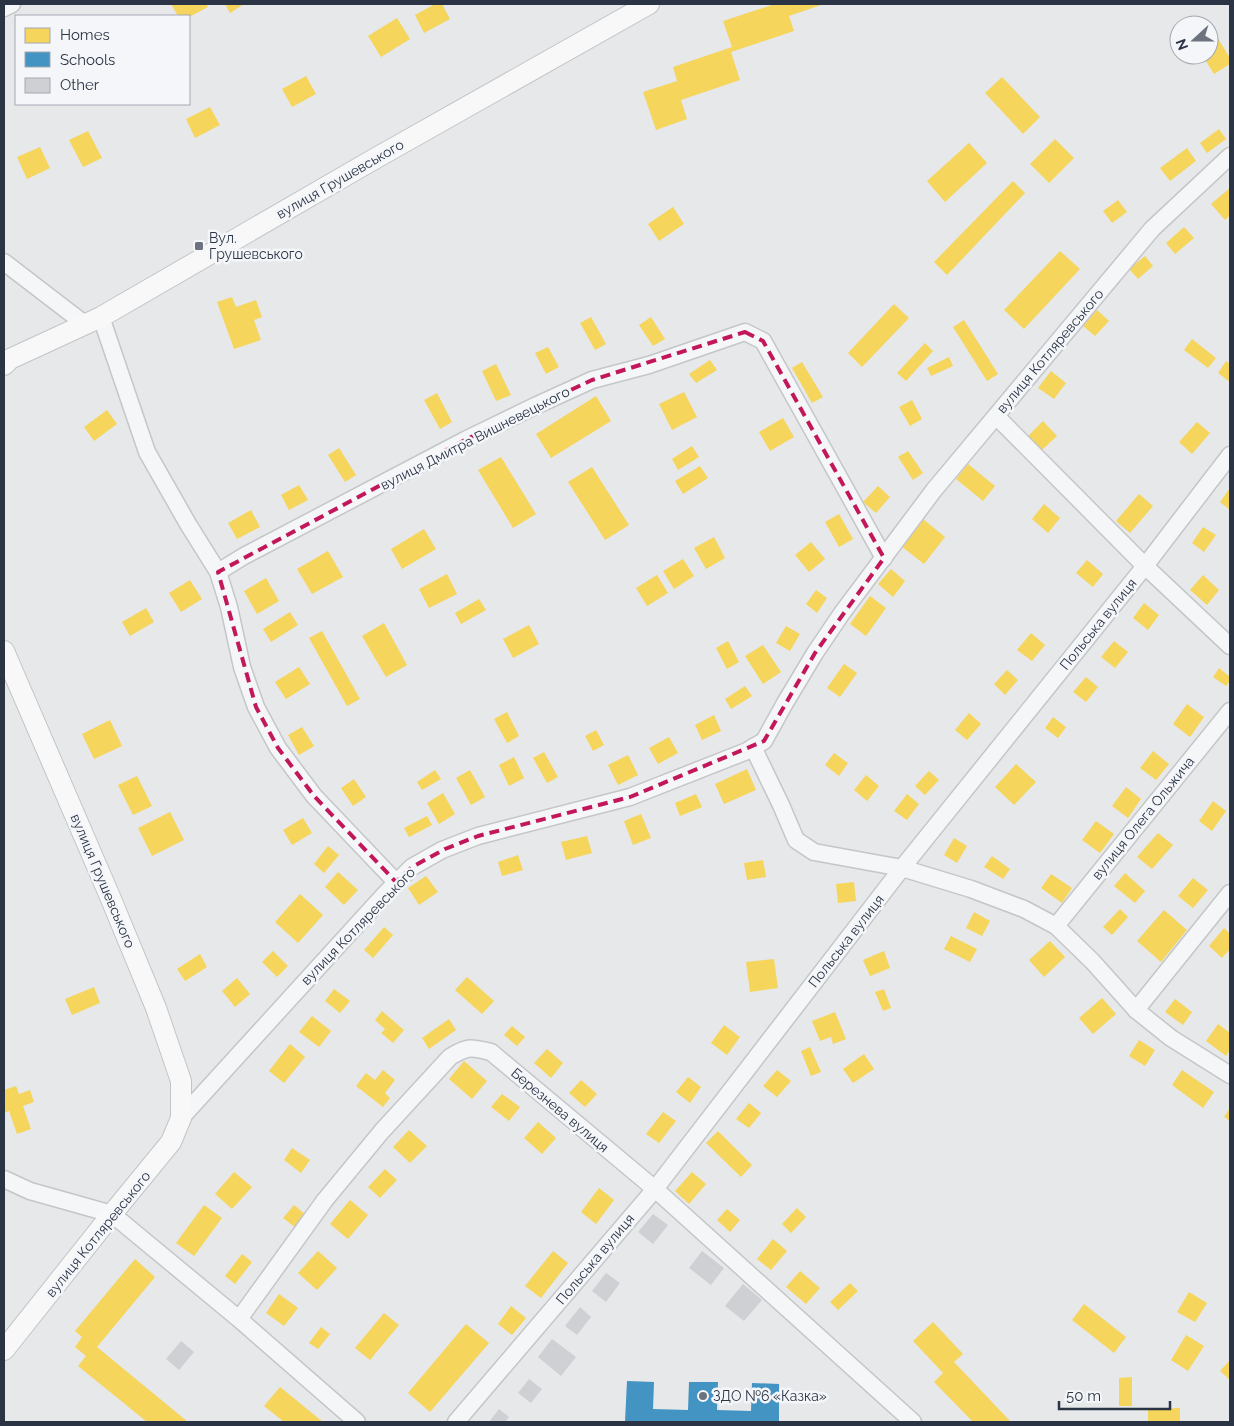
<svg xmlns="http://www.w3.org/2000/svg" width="1234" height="1426" font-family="Raleway,sans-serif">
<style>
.homes{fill:#f6d55c}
.schools{fill:#4393c3}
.building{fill:#ced0d3}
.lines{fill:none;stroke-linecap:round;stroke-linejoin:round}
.minor-casing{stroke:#c4c6c8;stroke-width:19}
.major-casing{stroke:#c2c5c8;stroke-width:22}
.minor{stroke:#f5f6f7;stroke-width:16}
.major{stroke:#f8f8f8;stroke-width:20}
.marked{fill:none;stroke:#c2185b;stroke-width:4;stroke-dasharray:10 6;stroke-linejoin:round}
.poi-dot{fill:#6c737f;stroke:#f4f6f9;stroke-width:2}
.labels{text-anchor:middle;stroke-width:5;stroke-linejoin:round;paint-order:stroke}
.street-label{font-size:14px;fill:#2b3445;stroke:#f4f6f9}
.poi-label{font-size:14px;fill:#2b3445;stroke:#f4f6f9;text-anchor:start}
</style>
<rect width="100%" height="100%" fill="#e6e8ea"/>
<g class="homes">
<path d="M171,4H206L208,7L189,17L178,16Z"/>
<path d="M225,4H244L230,13Z"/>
<path d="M435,4H442L450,19L424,33L415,15Z"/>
<path d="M775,4H824L789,16L794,31L731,52L740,80L681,100L687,119L656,130L643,92L677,81L673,67L732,47L723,21Z"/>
<path d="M397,18L410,39L381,57L368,36Z"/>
<path d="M1217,37L1230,58V64L1214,74L1202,55H1209V42Z"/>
<path d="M306,76L316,94L292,107L282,89Z"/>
<path d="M1002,77L1040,117L1023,134L985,93Z"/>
<path d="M210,107L220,125L195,138L186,119Z"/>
<path d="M1219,129L1226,139L1207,153L1200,143Z"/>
<path d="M88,131L102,158L83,167L69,140Z"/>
<path d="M1055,139L1074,158L1049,183L1030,164Z"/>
<path d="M969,143L987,163L945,202L927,181Z"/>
<path d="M40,147L50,168L27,179L17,157Z"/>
<path d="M1187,148L1196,161L1170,181L1160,168Z"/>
<path d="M1013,181L1025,193L947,275L934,262Z"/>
<path d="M1230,188V215L1225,220L1211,204Z"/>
<path d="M1118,200L1127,212L1112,223L1103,211Z"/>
<path d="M673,207L684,224L659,241L648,224Z"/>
<path d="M1184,227L1194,238L1175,254L1166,243Z"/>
<path d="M1060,251L1080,269L1024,329L1004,310Z"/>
<path d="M1145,256L1153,266L1138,279L1129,269Z"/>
<path d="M232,297L236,307L256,300L262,317L254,320L261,340L234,349L217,302Z"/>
<path d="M894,304L909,318L862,367L848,353Z"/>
<path d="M1097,310L1109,321L1095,336L1083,326Z"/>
<path d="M591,317L606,344L595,350L580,323Z"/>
<path d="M651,317L665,339L653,346L639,325Z"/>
<path d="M964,320L998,374L987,381L953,327Z"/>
<path d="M1192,339L1216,358L1208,368L1184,350Z"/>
<path d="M925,343L933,351L906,381L897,373Z"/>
<path d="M548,347L559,367L546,374L535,353Z"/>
<path d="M949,357L953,366L931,376L927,368Z"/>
<path d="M710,360L717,370L696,383L689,374Z"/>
<path d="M1226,361L1230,364V382L1218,373Z"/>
<path d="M802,362L823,397L812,403L792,368Z"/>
<path d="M496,364L511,395L496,401L482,371Z"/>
<path d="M1051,371L1066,383L1054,399L1038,388Z"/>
<path d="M684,392L697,417L672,430L659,404Z"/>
<path d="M437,393L452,422L440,429L424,400Z"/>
<path d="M596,396L611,421L551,458L536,434Z"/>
<path d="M912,400L922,419L910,426L899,407Z"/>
<path d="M107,410L117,424L94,441L84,427Z"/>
<path d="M783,418L794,437L770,451L759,432Z"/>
<path d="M1043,421L1057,436L1042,450L1028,436Z"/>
<path d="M1197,422L1210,433L1192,454L1179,442Z"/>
<path d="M692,446L699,457L678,470L672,459Z"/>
<path d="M339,448L356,475L345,482L328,455Z"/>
<path d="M908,451L923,473L913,480L898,457Z"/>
<path d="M501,457L536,514L513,528L478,470Z"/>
<path d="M968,464L995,486L983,501L956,479Z"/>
<path d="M700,466L708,478L683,494L675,481Z"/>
<path d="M592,467L629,525L605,540L568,482Z"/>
<path d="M299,485L308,500L289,510L281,495Z"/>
<path d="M878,486L890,497L876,513L863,502Z"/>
<path d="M1230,488V510L1220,502Z"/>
<path d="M1139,494L1153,506L1130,533L1116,521Z"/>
<path d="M1044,504L1060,518L1048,533L1032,519Z"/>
<path d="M251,510L260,527L237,539L228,523Z"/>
<path d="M839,514L853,539L839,547L825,522Z"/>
<path d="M923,519L945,537L924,564L901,546Z"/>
<path d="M1203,527L1216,535L1204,552L1192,543Z"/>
<path d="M424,529L436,549L402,569L391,549Z"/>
<path d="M714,537L725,558L706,569L694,548Z"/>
<path d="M811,542L825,559L809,572L795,555Z"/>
<path d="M328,551L343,577L312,594L297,569Z"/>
<path d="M683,559L694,576L674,589L663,571Z"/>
<path d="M1087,560L1103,574L1093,587L1076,573Z"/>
<path d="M891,569L905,581L893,597L878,584Z"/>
<path d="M447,574L457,594L429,608L419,589Z"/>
<path d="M657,575L668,593L647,606L636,588Z"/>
<path d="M1203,575L1219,590L1207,605L1190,590Z"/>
<path d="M266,578L279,601L257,614L244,591Z"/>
<path d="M190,580L202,599L181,612L169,593Z"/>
<path d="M816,590L827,598L817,613L806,604Z"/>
<path d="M870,596L886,608L866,636L850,624Z"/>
<path d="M479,599L486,610L461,624L455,613Z"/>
<path d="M1144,603L1159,615L1148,630L1133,618Z"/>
<path d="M146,608L154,622L130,636L122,622Z"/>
<path d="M290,612L298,625L271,642L263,629Z"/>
<path d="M384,623L407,665L386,677L362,636Z"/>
<path d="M529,625L539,644L513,658L503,639Z"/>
<path d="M786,626L800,634L790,651L776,643Z"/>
<path d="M322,631L360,699L347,706L309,638Z"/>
<path d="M1031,633L1045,645L1032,661L1017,650Z"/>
<path d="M728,641L739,662L727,669L716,648Z"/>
<path d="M1114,641L1128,652L1115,668L1101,657Z"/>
<path d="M763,645L781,672L763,684L745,656Z"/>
<path d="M844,664L857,673L840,697L827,688Z"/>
<path d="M299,667L310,684L286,699L275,682Z"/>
<path d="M1219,668L1230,677V681L1226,686L1213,677Z"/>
<path d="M1007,670L1018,680L1005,695L994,684Z"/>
<path d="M1086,677L1098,687L1086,702L1073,692Z"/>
<path d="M745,686L752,696L731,709L725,699Z"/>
<path d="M1187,704L1204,717L1190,737L1173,724Z"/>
<path d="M507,712L519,736L507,743L494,719Z"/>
<path d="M969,713L981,724L967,740L955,730Z"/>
<path d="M714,715L721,731L702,740L695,725Z"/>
<path d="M1053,717L1066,727L1058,738L1045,728Z"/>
<path d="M110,720L122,746L94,759L82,734Z"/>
<path d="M302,727L314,746L299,755L288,735Z"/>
<path d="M596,730L604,745L593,751L585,736Z"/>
<path d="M669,737L678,753L658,764L649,748Z"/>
<path d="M1153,751L1169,764L1156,780L1140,768Z"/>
<path d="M544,752L558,777L547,783L533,758Z"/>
<path d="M834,753L848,763L839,776L825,765Z"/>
<path d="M628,755L638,775L618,785L608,765Z"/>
<path d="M514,757L524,778L509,786L499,765Z"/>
<path d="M1016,764L1036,782L1014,805L995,787Z"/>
<path d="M747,769L756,790L724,804L715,784Z"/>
<path d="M435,770L441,779L422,790L417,782Z"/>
<path d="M470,770L485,797L471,805L456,778Z"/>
<path d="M929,771L939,780L925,795L915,786Z"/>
<path d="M866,775L879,786L867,801L854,790Z"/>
<path d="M137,776L152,806L133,815L118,785Z"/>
<path d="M354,779L366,797L353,806L341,788Z"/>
<path d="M1126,787L1141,799L1128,818L1112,806Z"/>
<path d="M443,793L455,814L439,824L427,803Z"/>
<path d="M696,794L702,807L680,816L675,803Z"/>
<path d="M907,794L919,804L907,820L894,811Z"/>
<path d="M1213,801L1226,811L1212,831L1199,821Z"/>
<path d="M170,812L184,840L152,856L138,828Z"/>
<path d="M641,814L651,838L633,845L624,821Z"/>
<path d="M427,816L432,825L409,837L404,828Z"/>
<path d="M303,818L312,833L292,845L283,830Z"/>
<path d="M1096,821L1114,834L1100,853L1082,840Z"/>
<path d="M1158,833L1173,845L1152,869L1137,857Z"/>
<path d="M587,836L592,853L566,860L561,842Z"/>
<path d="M954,838L967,846L957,863L944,855Z"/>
<path d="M328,846L339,855L324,873L314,864Z"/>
<path d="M518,855L523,870L502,876L498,862Z"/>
<path d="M992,856L1010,869L1003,879L984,867Z"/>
<path d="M763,860L766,877L747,880L744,863Z"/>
<path d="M338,872L358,890L344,905L325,887Z"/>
<path d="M1125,873L1145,891L1135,903L1114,886Z"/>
<path d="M1051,874L1072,888L1062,903L1041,888Z"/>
<path d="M426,876L438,892L419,905L408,888Z"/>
<path d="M1193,878L1208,890L1193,908L1178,896Z"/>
<path d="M854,882L856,901L838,903L836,884Z"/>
<path d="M300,894L323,915L298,943L275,922Z"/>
<path d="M1120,909L1128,917L1112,935L1103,927Z"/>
<path d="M1164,910L1187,930L1161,962L1137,941Z"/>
<path d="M974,912L990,921L982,936L966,928Z"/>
<path d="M384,927L393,935L373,958L364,950Z"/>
<path d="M1224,928L1230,934V949L1222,958L1209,946Z"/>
<path d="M951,936L977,949L970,962L944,949Z"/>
<path d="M1050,941L1065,957L1044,977L1029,960Z"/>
<path d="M273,951L288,966L277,977L262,962Z"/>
<path d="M884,951L890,968L870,976L863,960Z"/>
<path d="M200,954L207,967L185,981L177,969Z"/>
<path d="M774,959L778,988L750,992L746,962Z"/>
<path d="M467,977L494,1001L482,1014L455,990Z"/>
<path d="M237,978L250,994L235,1007L222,991Z"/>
<path d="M94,987L100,1003L72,1015L65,999Z"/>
<path d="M334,989L350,1001L340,1013L325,1001Z"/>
<path d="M884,989L891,1008L883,1011L875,992Z"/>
<path d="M1102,998L1116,1014L1093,1034L1079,1018Z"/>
<path d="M1175,999L1192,1012L1183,1025L1165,1012Z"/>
<path d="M382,1011L404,1030L393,1043L381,1033L385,1029L375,1020Z"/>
<path d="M835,1012L846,1039L833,1044L831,1037L820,1041L812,1021Z"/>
<path d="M312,1016L331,1031L319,1047L299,1032Z"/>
<path d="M449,1019L456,1030L429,1049L422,1038Z"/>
<path d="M1218,1024L1230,1033V1050L1226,1056L1206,1041Z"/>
<path d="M724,1025L740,1037L727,1055L711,1043Z"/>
<path d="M512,1026L525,1037L517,1046L504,1035Z"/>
<path d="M1139,1040L1155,1050L1145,1066L1129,1056Z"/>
<path d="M290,1044L305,1057L284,1083L269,1071Z"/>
<path d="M810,1047L821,1072L811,1076L801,1051Z"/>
<path d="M547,1049L563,1063L551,1078L534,1063Z"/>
<path d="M864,1054L874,1069L853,1083L843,1069Z"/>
<path d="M464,1061L487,1081L472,1099L449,1079Z"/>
<path d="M383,1070L395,1080L385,1093L390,1098L383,1107L356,1086L366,1073L375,1080Z"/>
<path d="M777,1070L791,1081L777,1097L763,1086Z"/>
<path d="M1182,1070L1214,1092L1203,1108L1172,1085Z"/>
<path d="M688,1077L701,1087L690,1103L676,1092Z"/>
<path d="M581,1080L597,1094L585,1107L569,1093Z"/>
<path d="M16,1086L19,1094L30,1090L34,1102L23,1106L31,1129L17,1134L9,1111L4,1113V1090Z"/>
<path d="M502,1094L520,1107L509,1121L491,1107Z"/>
<path d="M749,1103L761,1113L749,1128L736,1119Z"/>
<path d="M1230,1108V1121L1224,1117Z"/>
<path d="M663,1112L676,1121L659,1143L646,1134Z"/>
<path d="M538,1122L556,1138L542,1154L524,1138Z"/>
<path d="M409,1130L427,1146L410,1163L393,1147Z"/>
<path d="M718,1131L752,1165L741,1177L706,1143Z"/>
<path d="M292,1148L310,1160L301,1173L284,1160Z"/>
<path d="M385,1169L397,1180L380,1198L368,1187Z"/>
<path d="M234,1172L252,1187L232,1209L215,1194Z"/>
<path d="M692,1172L706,1184L689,1204L675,1191Z"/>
<path d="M599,1188L614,1200L596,1224L581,1212Z"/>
<path d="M350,1200L368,1215L348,1239L330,1224Z"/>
<path d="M204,1205L222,1218L194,1256L176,1243Z"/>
<path d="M294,1205L306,1215L296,1228L283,1218Z"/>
<path d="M797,1208L806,1217L791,1233L782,1224Z"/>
<path d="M727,1209L740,1220L730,1232L717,1220Z"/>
<path d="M773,1239L787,1251L771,1270L757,1259Z"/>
<path d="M318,1251L337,1268L317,1290L298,1273Z"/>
<path d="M553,1251L568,1263L541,1298L525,1286Z"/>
<path d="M242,1254L252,1262L235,1284L225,1276Z"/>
<path d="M135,1259L155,1277L97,1347L188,1422H147L78,1366L86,1356L75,1347L82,1337L75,1331Z"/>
<path d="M800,1271L820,1288L806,1304L786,1287Z"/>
<path d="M850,1283L858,1291L838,1310L830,1302Z"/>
<path d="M1189,1292L1207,1303L1195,1322L1177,1312Z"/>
<path d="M279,1294L298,1308L284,1326L266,1313Z"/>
<path d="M1084,1304L1126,1337L1114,1353L1072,1320Z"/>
<path d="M511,1306L526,1318L512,1335L498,1324Z"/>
<path d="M384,1313L399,1325L370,1360L355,1348Z"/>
<path d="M933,1322L963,1354L954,1362L1011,1422H973L934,1382L943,1373L913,1341Z"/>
<path d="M466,1324L489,1343L430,1412L408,1393Z"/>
<path d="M321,1327L330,1334L318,1349L309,1343Z"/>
<path d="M1186,1335L1204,1346L1188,1371L1171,1360Z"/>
<path d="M1230,1360V1380L1220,1371Z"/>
<path d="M1132,1377V1406H1119V1378Z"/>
<path d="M280,1387L323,1422H284L264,1406Z"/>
<path d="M1180,1408V1422H1148V1409Z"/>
</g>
<path class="schools" d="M627,1381L654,1382L653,1409L688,1410L689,1382H718L717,1410L751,1411L752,1383L779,1384V1422H625Z"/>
<g class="building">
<path d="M653,1214L668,1225L653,1244L638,1232Z"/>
<path d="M702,1251L724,1268L711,1285L689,1268Z"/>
<path d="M606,1273L620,1283L606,1302L592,1291Z"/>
<path d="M743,1284L762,1300L744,1321L725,1306Z"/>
<path d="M580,1307L591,1317L577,1335L565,1326Z"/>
<path d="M552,1339L576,1357L561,1376L538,1357Z"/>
<path d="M181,1341L194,1352L179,1370L166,1359Z"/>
<path d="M529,1379L542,1389L531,1403L518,1393Z"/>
<path d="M499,1409L509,1417L505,1422H489Z"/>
</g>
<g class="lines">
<defs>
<g id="minor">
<path d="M4,8L12,4"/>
<path d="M4,262L86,325"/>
<path d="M101,317L147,452L188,524L218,572L229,607L242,667L256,707L278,748L314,796L396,882"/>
<path d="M996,416L1145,566L1230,646"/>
<path d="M218,572L244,556L465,440L535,406L592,380L649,365L745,332L763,341L884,558"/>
<path d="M753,747L781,805L796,840L814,852L902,868L971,889L1024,909L1056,926L1093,962L1136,1010L1171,1038L1230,1075"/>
<path d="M1056,926L1230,711"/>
<path d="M1136,1010L1230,893"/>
<path d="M181,1118L385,894L412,867L442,850L478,836L630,797L747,751L764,741L785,703L815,653L842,613L934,490L1152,229L1230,156"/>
<path d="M4,1179L30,1191L112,1214L239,1319L357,1422"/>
<path d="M239,1319L325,1200L382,1131L450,1057C468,1046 471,1047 491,1052L655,1189L913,1422"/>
<path d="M456,1422L655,1189L902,868L1145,566L1230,455"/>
</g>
<g id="major">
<path d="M4,365L10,359L101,317L376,158L649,4"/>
<path d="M4,651L111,899L156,1008L181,1081V1118L171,1142L112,1214L4,1350"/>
</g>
</defs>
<use href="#minor" class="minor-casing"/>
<use href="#major" class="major-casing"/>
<use href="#minor" class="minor"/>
<use href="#major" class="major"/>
</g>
<path class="marked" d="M745,332L763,341L884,558L815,653L764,741L630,797L478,836L445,849L412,867L396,882L314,796L278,748L256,707L218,572L465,440L592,380Z"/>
<g class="poi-dot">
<rect x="194" y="241" width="10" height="10" rx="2.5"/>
<circle cx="703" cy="1396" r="5"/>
</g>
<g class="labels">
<g class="street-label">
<text transform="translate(340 179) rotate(-30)" y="5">вулиця Грушевського</text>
<text transform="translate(1050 351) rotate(-50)" y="5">вулиця Котляревського</text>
<text transform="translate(475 438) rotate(-27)" y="5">вулиця Дмитра Вишневецького</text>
<text transform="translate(1098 624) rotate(-51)" y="5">Польська вулиця</text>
<text transform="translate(1143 818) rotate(-51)" y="5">вулиця Олега Ольжича</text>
<text transform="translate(103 881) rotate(67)" y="5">вулиця Грушевського</text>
<text transform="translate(358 926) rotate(-46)" y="5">вулиця Котляревського</text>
<text transform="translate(846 941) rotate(-52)" y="5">Польська вулиця</text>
<text transform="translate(560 1110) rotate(40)" y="5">Березнева вулиця</text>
<text transform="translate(98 1234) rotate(-51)" y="5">вулиця Котляревського</text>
<text transform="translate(595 1259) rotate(-50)" y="5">Польська вулиця</text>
</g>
<g class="poi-label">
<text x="209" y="243">Вул.<tspan x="209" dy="16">Грушевського</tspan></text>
<text x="713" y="1401">ЗДО №6 «Казка»</text>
</g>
</g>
<rect width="1234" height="1426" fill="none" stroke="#2b3445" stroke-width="10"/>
<rect x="15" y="15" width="175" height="90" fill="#f4f6f9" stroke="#a4a8b1"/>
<rect x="25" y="28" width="25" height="15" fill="#f6d55c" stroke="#a4a8b1"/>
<text x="60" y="40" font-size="15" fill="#2b3445">Homes</text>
<rect x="25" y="52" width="25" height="15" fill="#4393c3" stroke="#a4a8b1"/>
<text x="60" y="65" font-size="15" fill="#2b3445">Schools</text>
<rect x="25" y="78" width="25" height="15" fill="#ced0d3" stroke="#a4a8b1"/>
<text x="60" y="90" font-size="15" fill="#2b3445">Other</text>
<g transform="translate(1194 40) rotate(249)"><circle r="24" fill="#f4f6f9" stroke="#a4a8b1"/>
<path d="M0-4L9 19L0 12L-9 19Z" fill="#6c737f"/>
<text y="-8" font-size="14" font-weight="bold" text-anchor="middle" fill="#2b3445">N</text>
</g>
<path d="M1059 1401v8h111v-8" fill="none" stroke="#2b3445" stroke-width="2.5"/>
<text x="1066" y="1401" font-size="15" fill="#2b3445" stroke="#f4f6f9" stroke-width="4" paint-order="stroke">50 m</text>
</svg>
